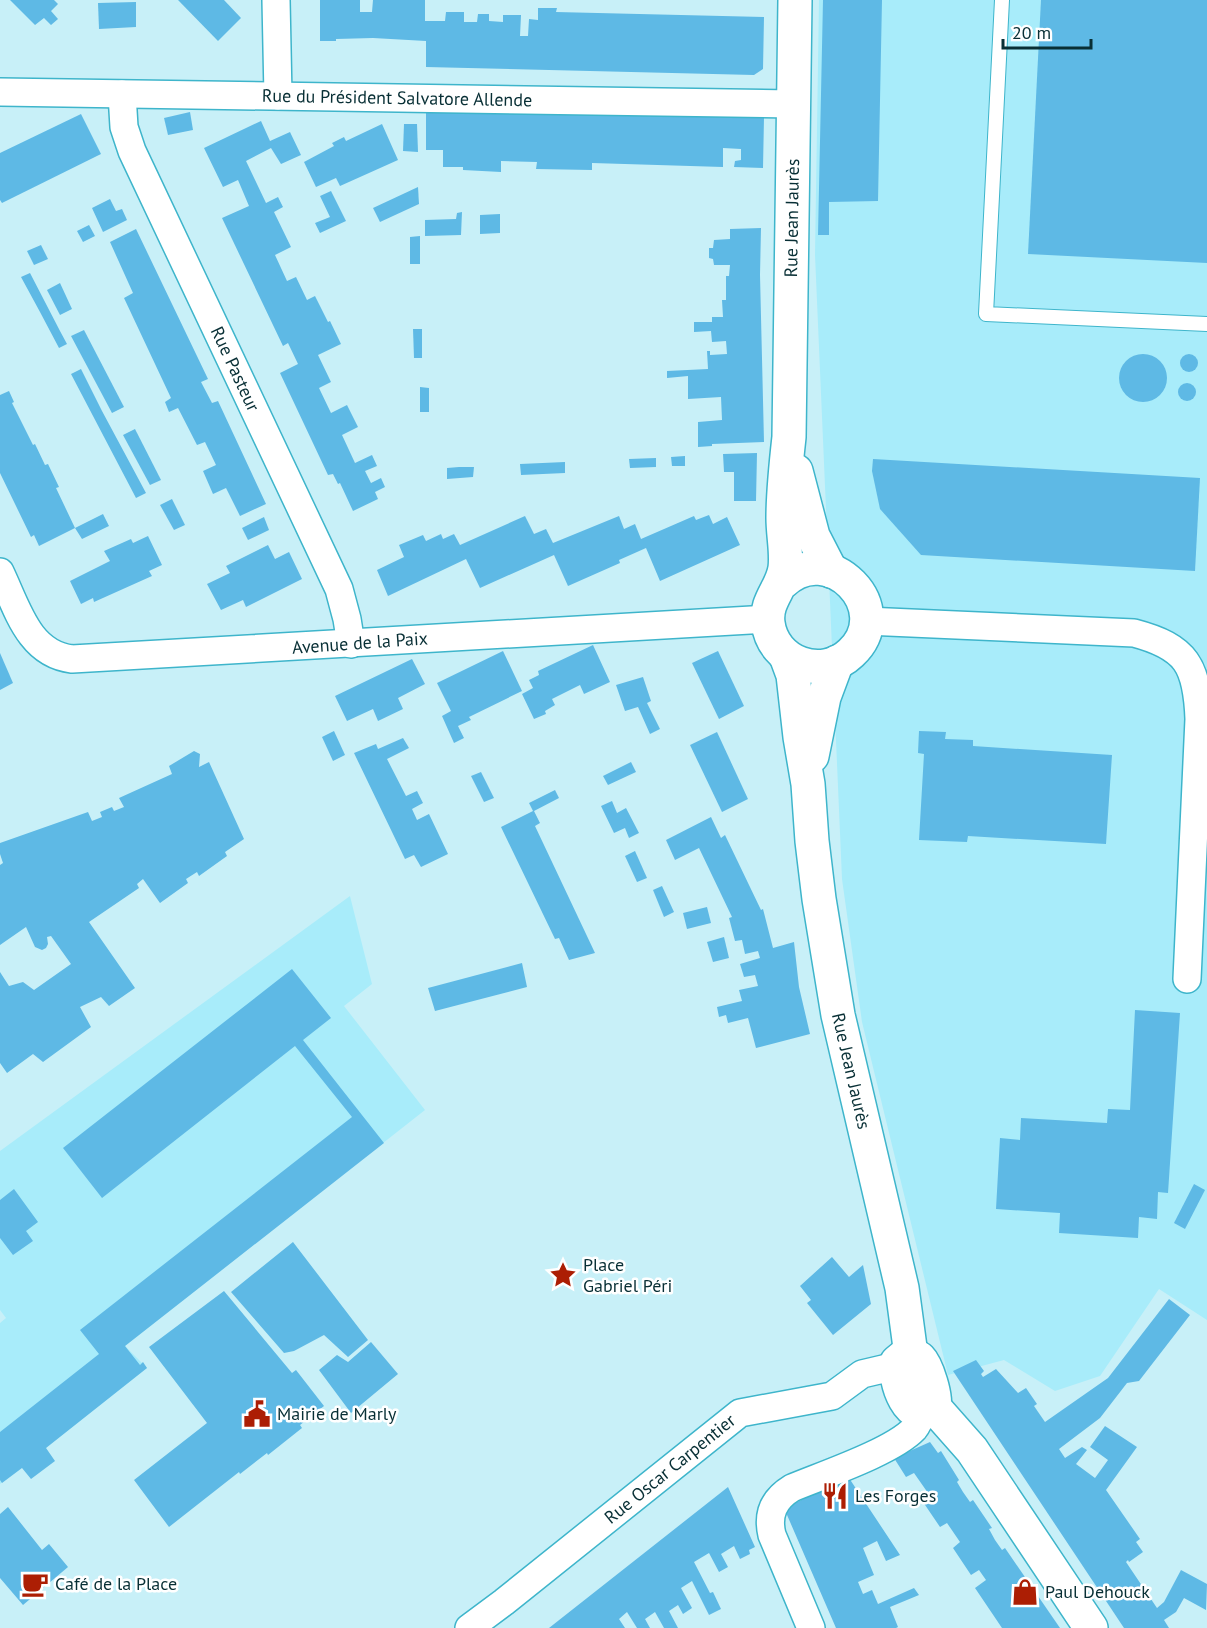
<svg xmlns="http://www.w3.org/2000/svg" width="1207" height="1628" font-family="'PT Sans',sans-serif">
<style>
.built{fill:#a8ecfa}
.building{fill:#5eb9e5}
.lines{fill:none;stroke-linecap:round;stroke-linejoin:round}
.service-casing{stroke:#3eb5cb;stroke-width:16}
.minor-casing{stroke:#3eb5cb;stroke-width:30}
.secondary-casing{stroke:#3eb5cb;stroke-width:36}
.service{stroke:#fff;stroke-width:14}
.minor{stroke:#fff;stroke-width:27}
.secondary{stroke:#fff;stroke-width:33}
.labels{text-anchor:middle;stroke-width:5;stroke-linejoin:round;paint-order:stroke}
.street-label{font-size:18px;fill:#082f35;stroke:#fff}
.poi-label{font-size:18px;fill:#082f35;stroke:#fff;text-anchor:start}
</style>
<rect width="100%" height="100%" fill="#c8f0f8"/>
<g class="built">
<path d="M819,0H1207V1320L1159,1289L1100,1376L1055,1391L1004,1360L948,1375L862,1022L842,879L815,255Z"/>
<path d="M350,896L372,984L344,1006L425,1110L125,1346L147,1368L0,1484V1323L6,1318L0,1310V1151Z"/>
</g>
<g class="building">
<path d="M10,0H54L58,4L51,11L58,19L51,25L44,18L35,25Z"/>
<path d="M178,0H224L241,18L218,41Z"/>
<path d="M320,0H360V12H372L373,0H425V21H445L446,12H464V22H477L478,14H489V21L503,22V15H521L520,36H528L529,19L538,20V8H557L556,12L764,17L763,69L754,75L426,67V41L373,38L336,39V41H320Z"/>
<path d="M823,0H882L878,201L829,202V235H818Z"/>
<path d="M1041,0H1207V263L1028,254Z"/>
<path d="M136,2V27L99,29L98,3Z"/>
<path d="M426,105L759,112L764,117L763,168L734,167L735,161L741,160V149L723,148V167L592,163V170L536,169L537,162L501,161V172L463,170V167H443V150H426Z"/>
<path d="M190,112L193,130L168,135L164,118Z"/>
<path d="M81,114L101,154L2,203L0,200V153Z"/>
<path d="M261,121L270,141L290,132L301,155L281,164L271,148L246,161L266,203L278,197L283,207L274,212L291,247L275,255L287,281L296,277L307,300L315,296L328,322L330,321L341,344L318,355L331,382L319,388L331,413L347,405L358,427L342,435L355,463L372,455L377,466L365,471L371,483L381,478L385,487L375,492L378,499L353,511L340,483L338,484L333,474L328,475L280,373L298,364L288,343L283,346L222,218L249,206L238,180L223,187L204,148Z"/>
<path d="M382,124L398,160L340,186L336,178L316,187L304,162L334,146L332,143L344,137L346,141Z"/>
<path d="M404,124H417L418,152L403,151Z"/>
<path d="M418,187L419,204L380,222L373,208Z"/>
<path d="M331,191L346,221L320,233L315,223L330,217L320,196Z"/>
<path d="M110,199L116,211L122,209L127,220L103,232L92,208Z"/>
<path d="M462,212L461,235L425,236V220L456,219L457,213Z"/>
<path d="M500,214V233L480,234V215Z"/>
<path d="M89,225L95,236L83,242L77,231Z"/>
<path d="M761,228L760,275L764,442L712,444V446L698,447V422L722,420L721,397L688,399V376L667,378V371L708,369L707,351H710V355L727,354L726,341L712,342L711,331L694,332V322H712V317H723L722,300H726V276H729L730,265H714L713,259L709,258V248H713L714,240L730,239V229Z"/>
<path d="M136,229L208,379L201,382L212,403L218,401L266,504L240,516L226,488L213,494L203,471L216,465L205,442L197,445L178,408L169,412L165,402L171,398L124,298L133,293L110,242Z"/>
<path d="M420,236V264H410V237Z"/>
<path d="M41,245L48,259L34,265L27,251Z"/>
<path d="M30,273L60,331L67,344L59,348L40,312L21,277Z"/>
<path d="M60,283L72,309L60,315L47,290Z"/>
<path d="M413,329H422V358H414Z"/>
<path d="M84,330L124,407L112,413L71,336Z"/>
<circle cx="1189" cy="363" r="9"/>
<circle cx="1143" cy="378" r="24"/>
<path d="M81,369L102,411L146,493L136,498L71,374Z"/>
<circle cx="1187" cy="392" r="9"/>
<path d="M420,387L429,388V412H420Z"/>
<path d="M9,391L14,402L12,403L33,445L35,444L45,465L48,464L59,487L56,488L75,528L103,514L109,526L82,539L75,528L39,546L34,535L31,537L0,473V395Z"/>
<path d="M135,429L161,480L150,485L123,435Z"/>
<path d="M757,453L756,501H734V472H724L723,454Z"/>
<path d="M685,456V466H672L671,457Z"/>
<path d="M656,458V467L630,468L629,459Z"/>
<path d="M873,459L1200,478L1195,571L921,555L880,509L872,471Z"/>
<path d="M565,462V473L521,475L520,464Z"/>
<path d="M459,467H474L473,477L447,479V468Z"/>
<path d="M172,499L185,525L174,530L160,505Z"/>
<path d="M709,515L713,524L727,517L740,545L660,581L646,548L619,560L620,563L568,586L554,555L480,588L466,559L388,596L377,570L404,557L399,545L423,535L426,541L441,534L443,539L454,534L460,545L525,516L534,534L546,529L553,543L619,516L624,529L635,524L641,539L694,516L696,520Z"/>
<path d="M264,517L269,530L248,540L242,528Z"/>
<path d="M148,536L162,565L149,571L152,576L94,602L93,598L81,604L70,581L110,561L104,551L131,539L133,543Z"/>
<path d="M268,545L275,559L289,552L302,579L246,607L243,600L221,610L207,584L230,573L226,566Z"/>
<path d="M593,645L610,682L584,694L580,685L552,699L555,705L545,711L546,714L534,719L522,694L533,688L529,680L539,675L538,671Z"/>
<path d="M503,651L522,691L469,717L471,720L458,726L464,738L454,743L442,716L451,711L437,683Z"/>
<path d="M718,651L744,706L719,719L692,663Z"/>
<path d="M0,653L13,683L0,690Z"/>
<path d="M412,659L425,684L398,698L403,709L378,721L373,709L347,721L335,696Z"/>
<path d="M643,677L651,701L647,703L660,729L650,734L638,707L625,711L616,685Z"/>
<path d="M334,731L345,755L333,761L322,737Z"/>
<path d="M919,731L946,732L945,739L973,740V746L1112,755L1106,844L968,836L967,842L919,840L924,754L918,753Z"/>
<path d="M717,732L748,799L722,812L690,745Z"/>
<path d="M403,738L409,748L387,759L406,796L417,791L423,803L412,809L417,820L429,814L448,854L421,867L414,855L405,859L354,753L376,744L378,749Z"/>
<path d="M194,751L200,754L199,767L209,762L244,839L225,852L227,856L199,876L197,872L186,879L188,883L160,903L143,879L137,884L139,888L89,922L135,988L109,1006L101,997L80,1007L91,1027L43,1062L33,1054L7,1073L0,1063V972L9,986L23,982L34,990L71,964L51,936L47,937L48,944L46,948L42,950L35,947L26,927L0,945V865L3,863L0,854V843L88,812L92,821L102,817L100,812L112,807L114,811L124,807L119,798L172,774L169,766Z"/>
<path d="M631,762L636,772L608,785L603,776Z"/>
<path d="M481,772L494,798L484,802L471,776Z"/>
<path d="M555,790L559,798L534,811L540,823L535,826L595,953L569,960L559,938L555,939L501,827L533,811L529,803Z"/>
<path d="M612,801L617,813L626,808L639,833L629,838L625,828L614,833L601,806Z"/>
<path d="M711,817L721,838L725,835L761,910L763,909L773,948L794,942L799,987L810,1034L756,1048L748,1018L728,1023L726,1015L719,1017L717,1007L742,1001L739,990L758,986L755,975L744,977L740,964L760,958L758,951L745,954L742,940L735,941L729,918L732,917L699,848L675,860L666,840Z"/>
<path d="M635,851L647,878L637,882L625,856Z"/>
<path d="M662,886L674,912L664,917L653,890Z"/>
<path d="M707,907L711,923L687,929L683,913Z"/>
<path d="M724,937L729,958L713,962L707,942Z"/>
<path d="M522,963L527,987L435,1011L428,988Z"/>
<path d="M292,969L331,1018L303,1040L384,1143L125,1346L140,1365L143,1362L147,1368L46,1448L55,1461L31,1479L22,1468L2,1483L0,1480V1432L99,1354L80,1330L352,1117L295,1046L102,1198L63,1148Z"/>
<path d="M1135,1010L1180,1013L1168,1193L1158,1192L1157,1219L1139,1217L1138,1238L1059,1233L1060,1213L996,1209L1000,1138L1020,1140L1021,1118L1107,1123L1108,1109L1130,1110Z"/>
<path d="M1194,1184L1205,1190L1185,1229L1174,1223Z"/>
<path d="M14,1189L38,1222L26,1231L33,1241L13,1255L0,1238V1200Z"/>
<path d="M293,1242L368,1340L348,1357L324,1335L294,1351L284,1353L231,1292Z"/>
<path d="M832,1257L849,1277L863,1265L871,1304L833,1335L807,1303L811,1300L800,1286Z"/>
<path d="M224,1291L292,1373L296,1370L324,1406L300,1425L302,1428L268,1455L267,1453L240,1474L239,1472L169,1527L134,1480L207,1423L149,1347Z"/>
<path d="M1169,1299L1190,1315L1139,1381L1127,1383L1100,1418L1059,1449L1065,1458L1082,1447L1087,1450L1076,1464L1095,1478L1108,1460L1090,1447L1105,1426L1137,1447L1106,1490L1140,1539L1136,1542L1143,1552L1129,1562L1128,1560L1126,1562L1157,1608L1164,1602L1181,1570L1207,1584L1206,1610L1184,1598L1176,1612L1164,1620L1169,1628H1124L953,1371L976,1360L984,1371L981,1374L983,1377L996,1369L1018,1393L1026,1388L1037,1404L1034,1406L1045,1422L1108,1378Z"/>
<path d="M371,1342L398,1374L351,1413L319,1370L337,1355L348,1362Z"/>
<path d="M930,1442L938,1453L941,1451L959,1480L957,1482L963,1492L970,1502L973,1500L992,1528L989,1529L995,1540L1002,1550L1005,1548L1060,1628H1002L975,1588L986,1580L979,1570L971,1575L953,1548L960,1542L947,1523L940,1527L921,1499L928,1493L914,1473L906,1477L894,1458Z"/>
<path d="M849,1478L900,1555L886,1561L877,1541L863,1548L874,1575L858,1582L863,1594L872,1590L878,1604L914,1588L919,1595L890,1607L898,1627L896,1628H836L784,1508Z"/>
<path d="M728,1487L755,1547L749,1550L750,1554L740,1559L734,1546L721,1554L728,1567L719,1572L709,1553L694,1562L710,1593L713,1592L721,1609L709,1615L692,1581L681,1588L692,1608L683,1614L678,1605L669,1611L678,1628H664L655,1612L645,1619L650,1628H637L627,1612L619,1619L625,1628H549Z"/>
<path d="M8,1507L42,1550L49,1544L68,1567L23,1605L0,1578V1514Z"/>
</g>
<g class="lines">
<defs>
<path id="service" d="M1002,0L986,314L1207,324"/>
<g id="minor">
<path d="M276,0L278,96"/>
<path d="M0,92L793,104"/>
<path d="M122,94L124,127L132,151L339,589L347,619L351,644"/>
<path d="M0,572C17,607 28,654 72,659L768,619"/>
<path d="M866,621L1134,633C1187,647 1197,666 1199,719L1187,979"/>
<path d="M469,1628L504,1602L740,1413L832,1396L862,1374L896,1366"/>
<path d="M811,1628L772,1535C767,1514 774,1499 792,1488C823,1475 892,1452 914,1429C918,1424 920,1419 922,1412"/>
</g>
<g id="secondary">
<path d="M796,471L813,536L831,571"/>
<path d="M782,583C829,537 898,609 851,653C822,681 773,663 768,623C765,601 782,589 785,568C787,552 783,535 783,518C783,491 786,464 789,437L795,0"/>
<path d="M786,656L793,675L800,737L808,784L812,841L819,899L838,1015L902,1288L911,1355"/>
<path d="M812,756L824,697L837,662"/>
<path d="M911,1355C915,1356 917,1356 920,1359C927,1366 937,1398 934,1407C910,1430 893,1379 897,1362L903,1357Z"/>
<path d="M934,1407L972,1450L1091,1628"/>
</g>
</defs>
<use href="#service" class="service-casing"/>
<use href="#minor" class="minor-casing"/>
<use href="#secondary" class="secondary-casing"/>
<use href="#service" class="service"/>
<use href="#minor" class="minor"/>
<use href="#secondary" class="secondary"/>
</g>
<defs>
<symbol id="sight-bare" viewBox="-9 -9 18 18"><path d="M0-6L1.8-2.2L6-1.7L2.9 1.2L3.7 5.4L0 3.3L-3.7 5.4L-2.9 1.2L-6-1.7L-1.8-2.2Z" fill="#ac1e04" stroke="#fff" stroke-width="2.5" paint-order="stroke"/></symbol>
<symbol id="civic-bare" viewBox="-9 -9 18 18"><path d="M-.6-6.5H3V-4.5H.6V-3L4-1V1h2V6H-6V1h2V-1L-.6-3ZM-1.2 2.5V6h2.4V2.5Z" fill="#ac1e04" stroke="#fff" stroke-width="2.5" paint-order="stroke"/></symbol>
<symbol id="restaurant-bare" viewBox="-9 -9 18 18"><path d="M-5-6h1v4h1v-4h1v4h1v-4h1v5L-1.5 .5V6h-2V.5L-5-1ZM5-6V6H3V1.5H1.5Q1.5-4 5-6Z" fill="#ac1e04" stroke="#fff" stroke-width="2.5" paint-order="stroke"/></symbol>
<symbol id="cafe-bare" viewBox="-9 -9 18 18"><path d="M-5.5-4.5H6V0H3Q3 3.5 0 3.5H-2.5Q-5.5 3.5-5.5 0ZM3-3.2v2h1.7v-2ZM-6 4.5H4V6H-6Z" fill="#ac1e04" stroke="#fff" stroke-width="2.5" paint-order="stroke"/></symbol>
<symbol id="shop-bare" viewBox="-9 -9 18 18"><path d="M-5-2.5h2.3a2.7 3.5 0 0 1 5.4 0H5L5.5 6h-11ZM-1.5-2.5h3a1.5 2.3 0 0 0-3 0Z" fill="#ac1e04" stroke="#fff" stroke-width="2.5" paint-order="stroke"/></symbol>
</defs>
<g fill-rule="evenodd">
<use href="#sight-bare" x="544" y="1256" width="38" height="38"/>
<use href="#civic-bare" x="238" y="1395" width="38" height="38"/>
<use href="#restaurant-bare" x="816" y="1477" width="38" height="38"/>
<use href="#cafe-bare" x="16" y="1565" width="38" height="38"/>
<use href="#shop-bare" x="1006" y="1573" width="38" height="38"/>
</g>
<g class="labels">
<g class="street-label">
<text transform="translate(397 98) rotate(1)" y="6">Rue du Président Salvatore Allende</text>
<text transform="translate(792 218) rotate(-89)" y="6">Rue Jean Jaurès</text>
<text transform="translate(235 369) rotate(65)" y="6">Rue Pasteur</text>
<text transform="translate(360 643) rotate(-4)" y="6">Avenue de la Paix</text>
<text transform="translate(851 1071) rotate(77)" y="6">Rue Jean Jaurès</text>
<text transform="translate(670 1469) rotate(-39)" y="6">Rue Oscar Carpentier</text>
</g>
<g class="poi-label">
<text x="583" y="1271">Place<tspan x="583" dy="21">Gabriel Péri</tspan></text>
<text x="277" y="1420">Mairie de Marly</text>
<text x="855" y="1502">Les Forges</text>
<text x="55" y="1590">Café de la Place</text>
<text x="1045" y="1598">Paul Dehouck</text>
</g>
</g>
<path d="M1003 39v9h88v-9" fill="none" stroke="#082f35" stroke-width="3"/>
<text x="1012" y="39" font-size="18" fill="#082f35" stroke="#ffffff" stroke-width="4.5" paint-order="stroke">20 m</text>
</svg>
